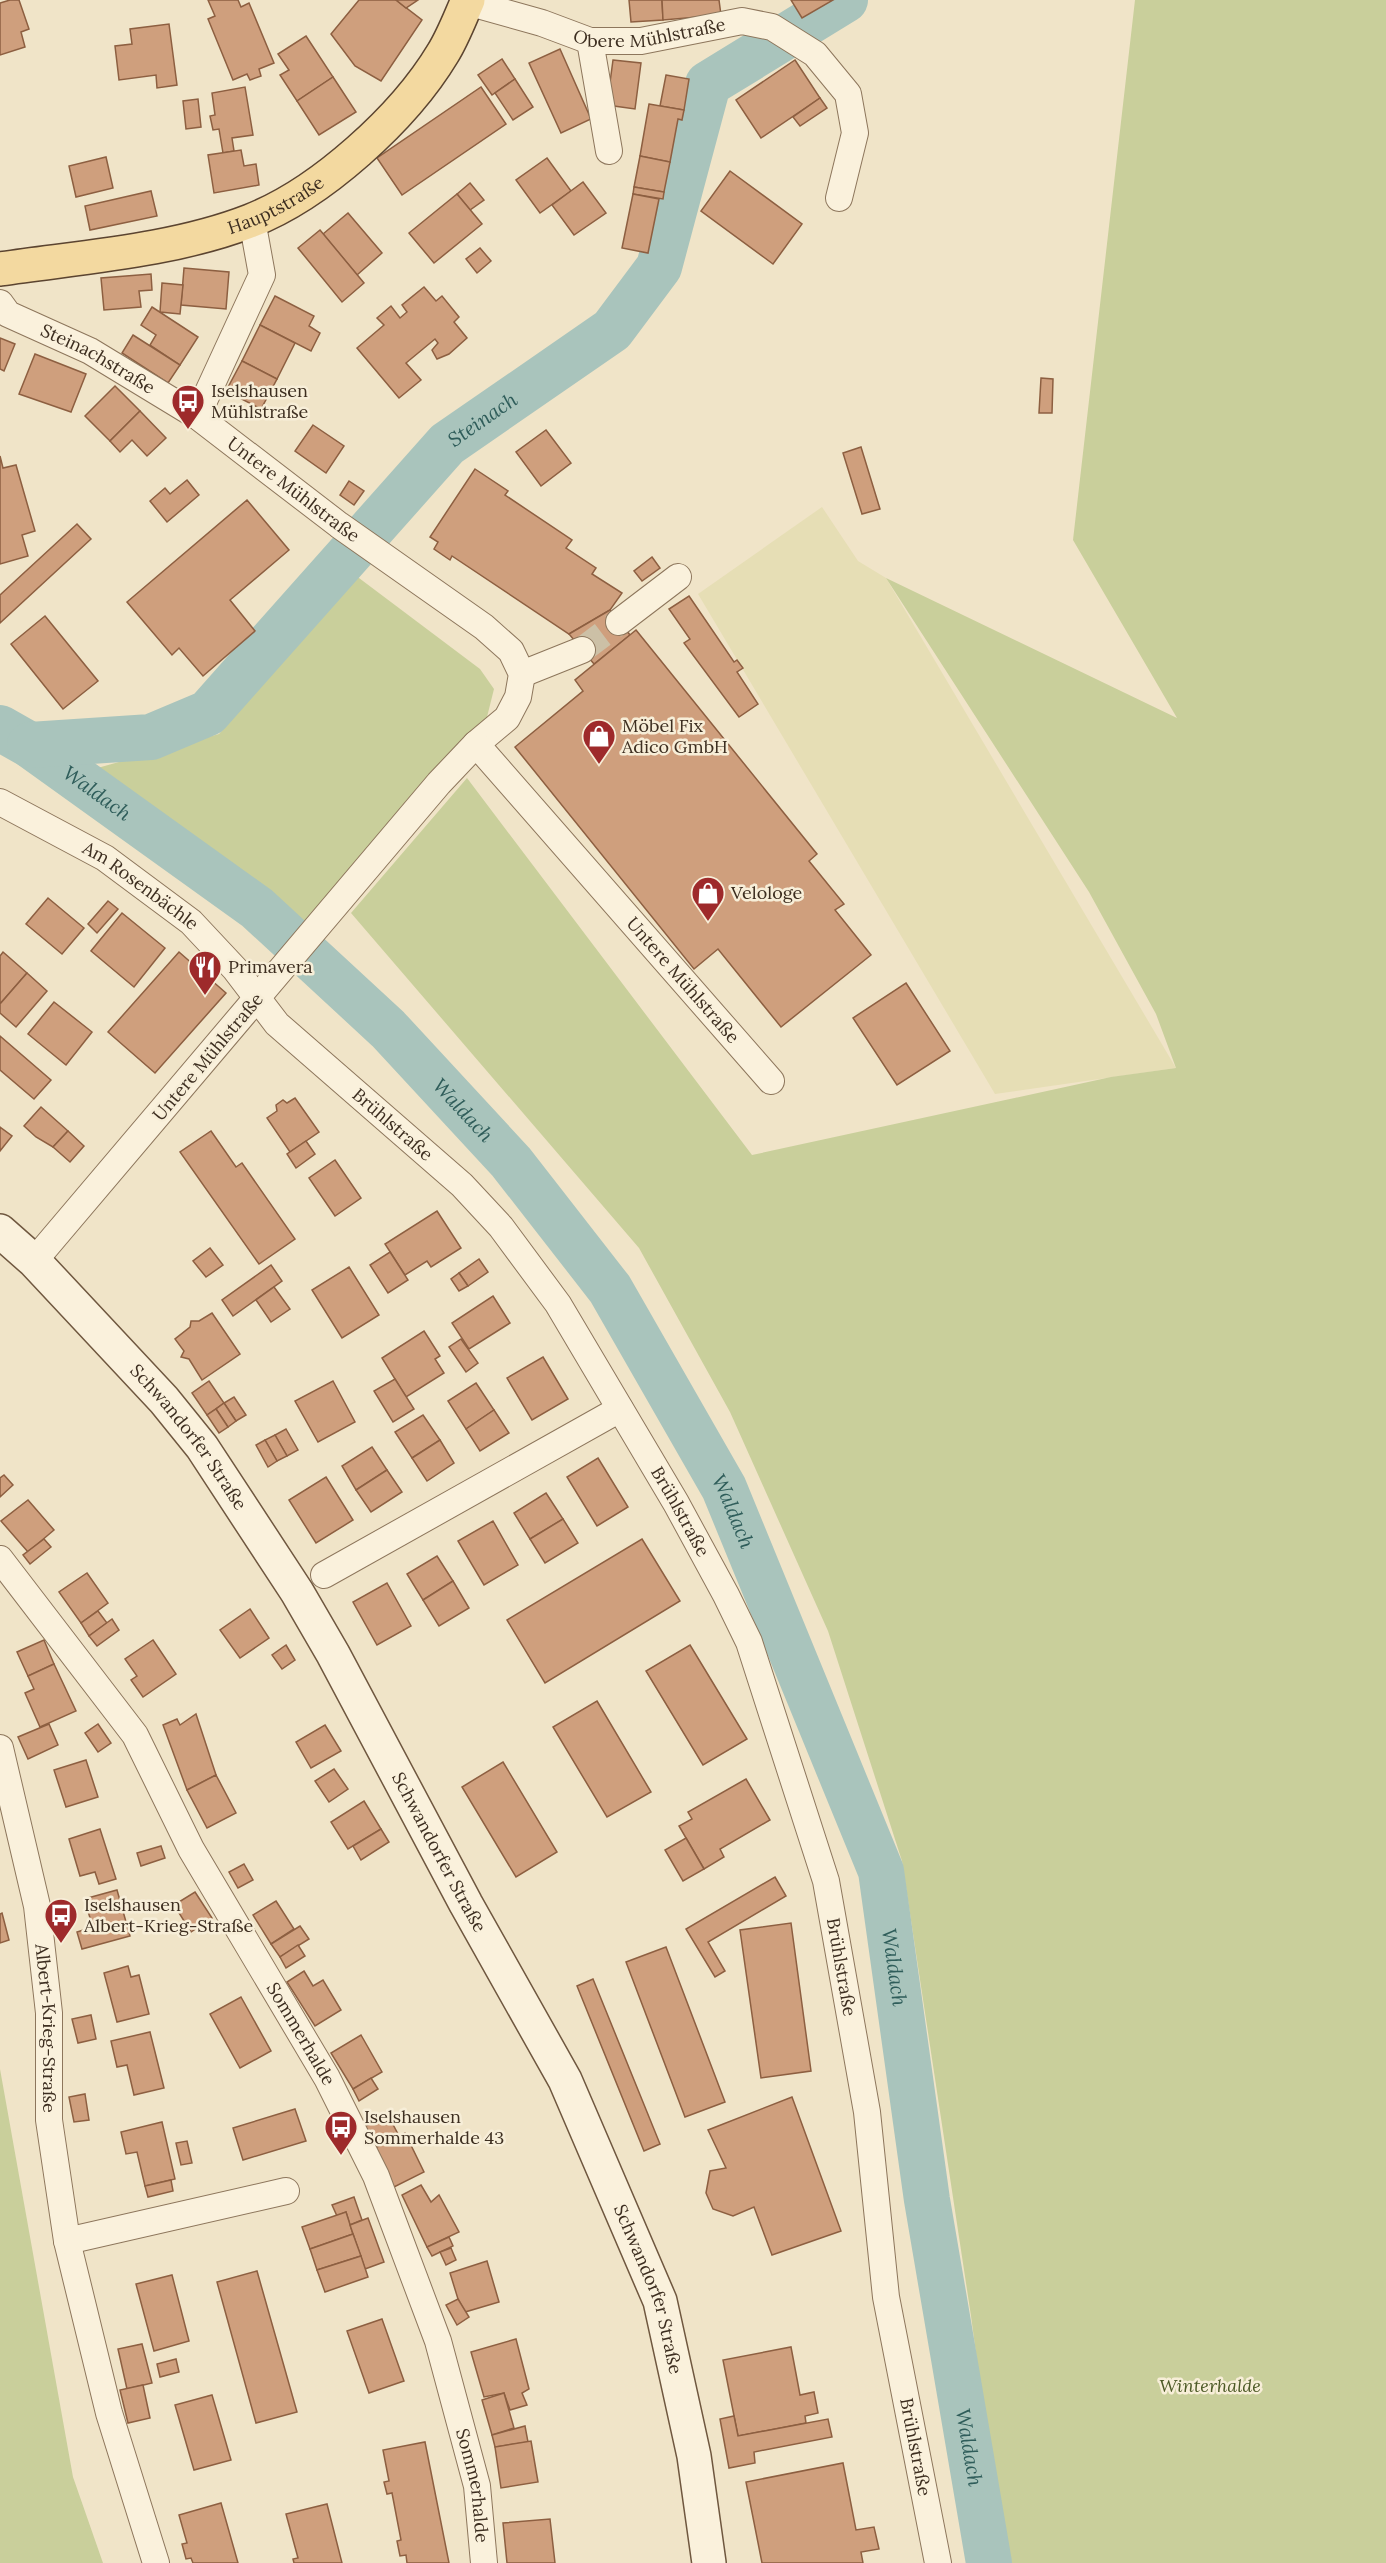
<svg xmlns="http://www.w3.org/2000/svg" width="1386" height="2563" font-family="Lora,serif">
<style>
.farmland{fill:#e6deb5}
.green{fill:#c9cf9b}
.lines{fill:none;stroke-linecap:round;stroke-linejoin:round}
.river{stroke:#a9c4bc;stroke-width:46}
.building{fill:#cf9f7d;stroke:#8d5f41;stroke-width:1.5}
.minor-tunnel{stroke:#ccc0a6;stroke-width:26;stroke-dasharray:26 13;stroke-linecap:butt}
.minor-casing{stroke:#8d765c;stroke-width:28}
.secondary-casing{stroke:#6f573f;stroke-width:36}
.primary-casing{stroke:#5b4430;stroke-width:36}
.minor{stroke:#faf1dc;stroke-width:26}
.secondary{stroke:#faf1dc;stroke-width:33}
.primary{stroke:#f3d9a0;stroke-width:33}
.labels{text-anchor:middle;stroke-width:5;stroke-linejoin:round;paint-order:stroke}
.street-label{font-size:18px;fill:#3d2e20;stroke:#f7eed8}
.poi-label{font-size:18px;fill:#3d2e20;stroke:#f7eed8;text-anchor:start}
.park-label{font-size:18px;font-style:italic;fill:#4d5a26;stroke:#f7eed8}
.water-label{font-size:20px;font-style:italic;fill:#2f5d5a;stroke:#f7eed8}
</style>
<rect width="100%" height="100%" fill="#f0e4c8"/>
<path class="farmland" d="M822,507L858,561L886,578L1176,1068L995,1094L698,594Z"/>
<g class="green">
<path d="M1135,0H1386V2563H1004L971,2316L902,1861L828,1631L730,1412L639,1248L351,913L467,778L752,1155L1111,1077L1176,1068L1156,1014L1089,892L886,578L1177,718L1073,540Z"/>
<path d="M355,575L480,669L494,689L487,717L299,927L76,774L219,734Z"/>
<path d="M0,2069L73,2477L103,2563H0Z"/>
</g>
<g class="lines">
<g class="river">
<path id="s1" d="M0,728L30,745L257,908L388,1029L511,1162L610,1289L724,1488L881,1871L927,2200L989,2563"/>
<path id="s2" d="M30,745L151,737L208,713L447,444L612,330L659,267L708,84L845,0"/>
</g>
</g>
<g class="building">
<path d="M10,0H19L29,29L21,32L25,47L0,55V3Z"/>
<path d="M208,0H238L241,7L249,3L274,63L259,69L261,76L250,80L247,74L233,80L208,19L215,16Z"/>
<path d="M359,0H396L422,20L381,81L355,66L331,34Z"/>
<path d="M396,0H418L406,8Z"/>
<path d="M629,0H662L663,20L631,22Z"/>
<path d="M662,0H719L721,15L663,20Z"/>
<path d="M791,0H833L802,18Z"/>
<path d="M169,24L177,85L157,88L156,75L119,80L115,46L132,44L130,29Z"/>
<path d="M306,36L333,77L297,101L280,75L289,70L278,54Z"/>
<path d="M560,49L591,119L561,133L529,63Z"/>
<path d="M502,59L515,79L492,95L478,75Z"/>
<path d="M613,60L641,63L635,109L607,105Z"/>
<path d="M795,60L820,98L761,138L736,100Z"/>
<path d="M666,75L689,79L684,110L660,106Z"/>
<path d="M333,77L356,112L319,135L297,101Z"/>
<path d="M515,79L533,107L513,120L495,93Z"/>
<path d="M245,87L253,135L232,138L234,151L223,153L219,129L213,130L210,116L215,115L212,93Z"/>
<path d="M481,87L506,124L402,195L377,158Z"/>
<path d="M820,98L827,108L800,126L793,117Z"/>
<path d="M198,99L201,127L186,129L183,101Z"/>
<path d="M649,104L684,110L682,120L678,119L670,162L640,156Z"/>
<path d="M241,150L244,166L256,164L259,185L214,193L208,155Z"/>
<path d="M640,156L670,162L664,192L634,187Z"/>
<path d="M106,157L113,188L76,197L69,166Z"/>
<path d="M547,158L571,191L540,213L516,180Z"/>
<path d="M730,171L802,224L773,264L701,211Z"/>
<path d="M583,182L606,213L574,235L552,205Z"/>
<path d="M470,183L484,200L470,210L457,194Z"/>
<path d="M634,187L664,192L663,199L633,194Z"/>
<path d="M151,191L157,216L90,230L85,206Z"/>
<path d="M457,194L482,224L434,263L409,233Z"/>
<path d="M633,194L659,199L648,253L622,248Z"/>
<path d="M348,213L382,253L357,275L323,234Z"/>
<path d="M320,230L364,283L342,302L298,248Z"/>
<path d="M480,248L491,261L477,273L466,259Z"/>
<path d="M184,268L229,272L226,309L181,305Z"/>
<path d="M151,274L152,290L139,291L141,307L104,310L101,278Z"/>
<path d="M162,283L183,285L180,314L160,312Z"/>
<path d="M424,287L436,301L442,296L459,317L454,322L467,338L449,354L437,359L432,350L438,343L435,339L406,363L421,380L399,398L357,348L384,325L377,318L391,306L400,318L407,312L402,305Z"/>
<path d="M275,296L314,316L309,326L320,333L311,351L260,325Z"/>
<path d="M152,307L198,337L180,365L150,345L156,335L141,325Z"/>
<path d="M260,325L295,343L277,379L242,361Z"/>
<path d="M133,335L180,365L168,383L122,353Z"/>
<path d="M0,338L15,344L4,371L0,369Z"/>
<path d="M35,354L86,374L71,412L19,394Z"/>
<path d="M242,361L277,379L261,409L226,391Z"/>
<path d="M1041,378L1053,379L1052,413H1039Z"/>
<path d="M115,386L140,411L110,441L85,416Z"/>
<path d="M140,411L166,438L147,456L132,440L120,452L110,441Z"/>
<path d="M313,425L344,446L326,473L295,451Z"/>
<path d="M546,430L571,463L541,486L516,452Z"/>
<path d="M861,447L880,509L862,514L843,453Z"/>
<path d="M0,456L3,468L16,465L35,531L22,535L28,556L0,564Z"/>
<path d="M475,469L508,491L505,495L572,540L566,548L596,568L592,574L622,593L610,610L569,634L452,556L450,560L434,549L438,542L430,537Z"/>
<path d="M187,480L199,495L167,522L150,501L165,488L170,494Z"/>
<path d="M349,481L364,491L354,505L340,495Z"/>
<path d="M247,500L289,550L230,600L255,631L203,676L179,648L172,655L127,602Z"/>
<path d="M77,524L91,539L0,623V595Z"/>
<path d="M652,557L660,568L642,581L634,571Z"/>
<path d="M689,596L734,662L737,660L743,668L737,672L758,704L739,717L684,643L690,639L669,609Z"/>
<path d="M610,610L630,635L594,664L569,634Z"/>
<path d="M45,616L98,681L63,709L11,644Z"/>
<path d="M636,630L817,854L809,861L844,904L835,910L871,955L781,1027L718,949L694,969L515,747L583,691L575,680Z"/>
<path d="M48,898L84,928L62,954L26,924Z"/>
<path d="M108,901L118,909L97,933L88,924Z"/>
<path d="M122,913L165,948L134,987L91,951Z"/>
<path d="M3,952L27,973L0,1004V956Z"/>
<path d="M179,952L226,993L155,1073L108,1032Z"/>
<path d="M27,973L47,991L16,1027L0,1013V1004Z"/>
<path d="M906,983L950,1051L897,1085L853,1018Z"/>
<path d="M54,1002L92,1032L66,1065L28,1034Z"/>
<path d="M0,1036L51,1080L34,1099L0,1070Z"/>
<path d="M295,1098L319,1132L290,1152L267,1118L277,1111L276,1105L283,1100L287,1103Z"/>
<path d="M41,1107L68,1131L53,1147L36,1137L24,1126Z"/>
<path d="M0,1127L12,1136L0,1151Z"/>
<path d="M68,1131L84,1146L70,1162L53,1147Z"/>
<path d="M211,1131L236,1167L242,1163L295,1239L259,1264L180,1152Z"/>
<path d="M306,1141L315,1154L296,1168L287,1154Z"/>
<path d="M335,1160L361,1198L335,1216L309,1178Z"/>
<path d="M437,1211L461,1248L431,1267L427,1261L405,1275L385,1244Z"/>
<path d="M210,1248L223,1265L206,1277L193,1261Z"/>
<path d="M390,1252L408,1280L388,1293L370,1265Z"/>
<path d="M479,1259L488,1272L468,1286L459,1273Z"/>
<path d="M271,1265L282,1281L233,1316L222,1300Z"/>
<path d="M349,1267L379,1315L342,1338L312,1290Z"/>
<path d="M459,1273L468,1286L459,1291L451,1279Z"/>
<path d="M274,1287L290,1309L271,1322L256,1300Z"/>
<path d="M493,1296L510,1323L469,1349L452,1323Z"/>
<path d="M212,1313L240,1354L202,1380L189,1359L181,1357L184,1351L175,1339L190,1327L191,1321H199Z"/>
<path d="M424,1331L440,1356L435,1359L444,1373L406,1397L382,1358Z"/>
<path d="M461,1339L478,1363L466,1372L449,1347Z"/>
<path d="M543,1357L568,1399L532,1420L507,1378Z"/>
<path d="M395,1379L414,1409L393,1422L374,1391Z"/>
<path d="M209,1381L224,1403L207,1415L192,1393Z"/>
<path d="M333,1381L355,1422L318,1442L295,1401Z"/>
<path d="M476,1383L494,1410L466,1429L448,1401Z"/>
<path d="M234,1397L246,1415L236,1421L224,1403Z"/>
<path d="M224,1403L236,1421L228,1427L216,1409Z"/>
<path d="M216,1409L228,1427L219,1433L207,1415Z"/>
<path d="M494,1410L509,1433L480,1451L466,1429Z"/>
<path d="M423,1415L440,1440L412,1458L395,1432Z"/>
<path d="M286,1429L298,1450L287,1456L275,1435Z"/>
<path d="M275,1435L287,1456L277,1461L265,1440Z"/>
<path d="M265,1440L277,1461L268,1467L256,1445Z"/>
<path d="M440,1440L454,1463L427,1481L412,1458Z"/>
<path d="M372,1447L387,1470L356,1490L342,1466Z"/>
<path d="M598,1458L628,1507L597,1526L567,1477Z"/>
<path d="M387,1470L402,1492L371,1512L356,1490Z"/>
<path d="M4,1475L13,1485L0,1497V1478Z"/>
<path d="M326,1477L353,1520L316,1543L289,1500Z"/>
<path d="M546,1493L563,1519L530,1539L514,1513Z"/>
<path d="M28,1500L54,1530L28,1552L1,1521Z"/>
<path d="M563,1519L578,1543L545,1563L530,1539Z"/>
<path d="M493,1521L518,1565L484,1585L458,1541Z"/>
<path d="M44,1539L51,1547L30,1564L23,1555Z"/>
<path d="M642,1539L680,1601L545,1683L507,1620Z"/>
<path d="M437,1556L453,1581L423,1600L407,1574Z"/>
<path d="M87,1573L108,1603L81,1623L59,1592Z"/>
<path d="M453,1581L469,1608L439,1626L423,1600Z"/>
<path d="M387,1583L411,1626L377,1645L353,1602Z"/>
<path d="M250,1609L269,1638L240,1658L220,1630Z"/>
<path d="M98,1611L107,1623L89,1636L81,1623Z"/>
<path d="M112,1619L119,1630L97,1646L89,1636Z"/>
<path d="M44,1640L54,1664L28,1676L17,1652Z"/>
<path d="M153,1640L176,1674L143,1697L131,1680L137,1676L125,1659Z"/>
<path d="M286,1645L295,1660L282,1669L272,1655Z"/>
<path d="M690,1645L747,1739L703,1765L646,1671Z"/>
<path d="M54,1664L76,1711L40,1727L25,1693L34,1689L28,1676Z"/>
<path d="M597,1701L651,1792L607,1817L553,1727Z"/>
<path d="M196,1714L216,1775L187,1790L163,1725L177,1719L180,1725Z"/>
<path d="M49,1724L58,1745L28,1759L18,1737Z"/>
<path d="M98,1724L111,1743L98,1752L85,1733Z"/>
<path d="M325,1725L341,1751L311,1768L296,1742Z"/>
<path d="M86,1760L98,1797L66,1807L54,1770Z"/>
<path d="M503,1762L557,1852L516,1877L462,1787Z"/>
<path d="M334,1769L348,1789L329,1802L315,1781Z"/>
<path d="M216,1775L236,1813L207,1828L187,1790Z"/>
<path d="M746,1779L770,1820L720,1849L724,1857L704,1869L679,1826L692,1819L688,1812Z"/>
<path d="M364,1801L381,1829L348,1849L331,1822Z"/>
<path d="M100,1829L116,1879L99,1884L95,1872L80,1876L69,1839Z"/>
<path d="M381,1829L389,1842L361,1860L353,1846Z"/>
<path d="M686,1838L704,1869L683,1881L665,1850Z"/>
<path d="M161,1846L165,1858L141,1866L137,1853Z"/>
<path d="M244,1864L253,1880L238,1888L229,1872Z"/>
<path d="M775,1877L786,1896L708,1942L725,1971L715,1977L686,1929Z"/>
<path d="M117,1890L130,1936L82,1949L77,1932L93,1927L84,1899Z"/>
<path d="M195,1892L212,1918L191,1932L174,1905Z"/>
<path d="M276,1901L294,1929L271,1944L253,1915Z"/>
<path d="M2,1913L9,1940L0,1943V1914Z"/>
<path d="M791,1923L811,2071L761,2078L740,1930Z"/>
<path d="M300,1926L309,1939L280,1957L271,1944Z"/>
<path d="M298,1945L305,1956L286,1968L280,1957Z"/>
<path d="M666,1947L725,2102L685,2117L626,1962Z"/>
<path d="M128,1966L131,1977L139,1975L149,2014L117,2022L104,1973Z"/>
<path d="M304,1971L313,1986L323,1980L341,2010L315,2026L287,1982Z"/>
<path d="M593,1979L660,2144L644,2151L577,1986Z"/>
<path d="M241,1997L271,2051L240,2068L210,2014Z"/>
<path d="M91,2015L96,2039L78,2043L72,2019Z"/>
<path d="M150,2032L164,2088L134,2095L127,2065L117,2067L111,2041Z"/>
<path d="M361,2035L382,2072L353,2089L331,2053Z"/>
<path d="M371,2078L378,2089L359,2101L353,2089Z"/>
<path d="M85,2094L89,2120L74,2122L69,2097Z"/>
<path d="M792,2097L841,2231L772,2255L754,2207L733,2216L713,2209L706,2193L710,2171L726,2168L708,2130Z"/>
<path d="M295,2109L306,2141L243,2160L233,2128Z"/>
<path d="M388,2115L399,2136L375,2148L364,2127Z"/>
<path d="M162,2122L175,2179L145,2186L137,2152L126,2154L121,2132Z"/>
<path d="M405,2133L424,2172L394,2187L375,2148Z"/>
<path d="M187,2141L192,2163L181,2165L176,2143Z"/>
<path d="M171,2180L173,2191L148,2197L145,2186Z"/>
<path d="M421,2185L431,2202L439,2195L459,2232L427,2247L402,2195Z"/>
<path d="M354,2197L362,2220L350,2225L346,2212L337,2216L332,2205Z"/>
<path d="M346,2212L353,2234L310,2249L302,2227Z"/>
<path d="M368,2218L384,2262L365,2269L350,2225Z"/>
<path d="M353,2234L361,2256L317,2270L310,2249Z"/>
<path d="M449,2237L453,2246L432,2256L427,2247Z"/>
<path d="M451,2248L456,2260L446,2265L440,2252Z"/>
<path d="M361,2256L368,2277L325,2292L317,2270Z"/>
<path d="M487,2261L499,2302L465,2312L458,2299L450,2273Z"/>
<path d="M257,2271L297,2412L256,2423L217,2282Z"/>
<path d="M172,2275L189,2341L154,2351L136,2284Z"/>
<path d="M458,2299L469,2317L457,2325L446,2305Z"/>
<path d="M382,2319L404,2381L369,2393L347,2331Z"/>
<path d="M516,2339L529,2389L522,2393L527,2405L510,2410L504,2393L484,2397L471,2352Z"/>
<path d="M142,2344L152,2383L127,2389L118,2349Z"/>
<path d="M791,2347L800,2395L814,2392L818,2413L805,2416L806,2423L738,2436L723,2360Z"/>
<path d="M176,2359L179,2372L160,2377L157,2364Z"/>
<path d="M143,2385L150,2418L128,2423L120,2390Z"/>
<path d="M504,2393L514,2428L492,2435L482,2400Z"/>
<path d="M212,2395L231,2460L194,2470L175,2405Z"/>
<path d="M734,2416L738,2436L828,2419L832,2437L754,2452L755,2463L729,2468L720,2419Z"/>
<path d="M525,2426L528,2442L495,2447L492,2435Z"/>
<path d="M531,2441L538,2482L501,2488L495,2447Z"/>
<path d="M425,2442L449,2563H407L406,2555L400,2556L397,2541L401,2540L392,2493L387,2494L384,2482L389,2481L383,2450Z"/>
<path d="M843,2463L856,2530L874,2527L879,2549L861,2552L863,2563H762L746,2482Z"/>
<path d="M221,2503L238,2563H193L191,2558L186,2559L182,2544L187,2543L179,2515Z"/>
<path d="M327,2504L342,2563H294L293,2559L298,2558L286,2514Z"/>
<path d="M550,2519L555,2563H507L503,2523Z"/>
</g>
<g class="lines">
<path class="minor-tunnel" d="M582,650L619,622"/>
<defs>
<g id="minor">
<path id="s3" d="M467,2L542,23L590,41H641L742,21L772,27L815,54L848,94L855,133L839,198"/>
<path d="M590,41L609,151"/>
<path id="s4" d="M0,303L8,314L90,351L197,416L339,525L484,627L511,651L522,674L518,697L507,718L476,744L439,783L34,1261"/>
<path d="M197,416L262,275L252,220"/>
<path d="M619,622L678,577"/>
<path d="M522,674L582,650"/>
<path id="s5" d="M476,744L771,1081"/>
<path id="s6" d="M0,802L105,858L191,922L235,969L277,1024L462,1185L501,1227L558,1304L676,1503L726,1595L749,1642L826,1881L867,2112L886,2297L938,2563"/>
<path id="s7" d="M0,1559L135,1735L191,1849L327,2078L376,2176L438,2341L477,2486L484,2563"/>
<path d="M324,1575L620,1409"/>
<path id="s8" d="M0,1748L37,1906L49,2013V2120L67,2241L109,2413L156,2563"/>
<path d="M67,2241L286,2191"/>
</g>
<g id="secondary">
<path id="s9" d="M0,1231L34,1261L164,1400L202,1447L297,1592L333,1654L466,1904L565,2080L660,2301L694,2456L709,2563"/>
</g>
<g id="primary">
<path id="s10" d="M0,269C81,257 173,251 250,221C320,194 404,118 443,53C453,37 460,18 468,0"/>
</g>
</defs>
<use href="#minor" class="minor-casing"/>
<use href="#secondary" class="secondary-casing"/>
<use href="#primary" class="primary-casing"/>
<use href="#minor" class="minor"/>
<use href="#secondary" class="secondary"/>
<use href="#primary" class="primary"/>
</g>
<defs>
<symbol id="bus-pin" viewBox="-11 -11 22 30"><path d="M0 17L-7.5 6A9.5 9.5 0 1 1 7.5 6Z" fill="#9e2a2b" stroke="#f7eed8"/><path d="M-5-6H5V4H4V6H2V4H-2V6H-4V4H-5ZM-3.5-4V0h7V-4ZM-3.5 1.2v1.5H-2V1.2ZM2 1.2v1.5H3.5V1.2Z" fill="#fff"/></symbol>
<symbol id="shop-pin" viewBox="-11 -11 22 30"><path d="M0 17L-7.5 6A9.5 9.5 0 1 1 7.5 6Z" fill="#9e2a2b" stroke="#f7eed8"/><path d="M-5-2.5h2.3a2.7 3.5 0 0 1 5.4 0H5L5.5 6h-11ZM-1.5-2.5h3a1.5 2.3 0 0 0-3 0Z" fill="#fff"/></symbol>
<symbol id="restaurant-pin" viewBox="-11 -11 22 30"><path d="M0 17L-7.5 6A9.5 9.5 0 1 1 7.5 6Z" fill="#9e2a2b" stroke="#f7eed8"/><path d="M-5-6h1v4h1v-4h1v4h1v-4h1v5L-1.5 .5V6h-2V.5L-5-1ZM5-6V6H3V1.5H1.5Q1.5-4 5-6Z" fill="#fff"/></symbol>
</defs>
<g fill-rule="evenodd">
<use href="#bus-pin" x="169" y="382" width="38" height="52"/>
<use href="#shop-pin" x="580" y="717" width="38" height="52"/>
<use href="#shop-pin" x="689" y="874" width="38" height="52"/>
<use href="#restaurant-pin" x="186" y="948" width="38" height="52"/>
<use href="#bus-pin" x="42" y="1896" width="38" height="52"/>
<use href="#bus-pin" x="322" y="2108" width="38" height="52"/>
</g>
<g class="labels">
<g class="street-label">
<text dy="6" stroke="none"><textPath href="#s3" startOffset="189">Obere Mühlstraße</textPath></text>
<text dy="6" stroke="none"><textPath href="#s10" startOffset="285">Hauptstraße</textPath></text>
<text dy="6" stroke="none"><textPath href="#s4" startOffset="114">Steinachstraße</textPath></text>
<text dy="6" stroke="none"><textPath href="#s4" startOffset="350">Untere Mühlstraße</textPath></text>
<text dy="6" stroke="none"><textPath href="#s6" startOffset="164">Am Rosenbächle</textPath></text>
<text dy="6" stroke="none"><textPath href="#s5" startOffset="314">Untere Mühlstraße</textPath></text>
<text transform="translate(208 1057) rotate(-50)" y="6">Untere Mühlstraße</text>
<text dy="6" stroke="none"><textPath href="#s6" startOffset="513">Brühlstraße</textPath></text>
<text dy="6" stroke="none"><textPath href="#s9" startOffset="280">Schwandorfer Straße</textPath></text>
<text dy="6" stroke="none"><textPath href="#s6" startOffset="999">Brühlstraße</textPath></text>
<text dy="6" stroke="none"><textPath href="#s9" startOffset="766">Schwandorfer Straße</textPath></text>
<text dy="6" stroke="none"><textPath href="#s6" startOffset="1485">Brühlstraße</textPath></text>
<text dy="6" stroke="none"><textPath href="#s8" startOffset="285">Albert-Krieg-Straße</textPath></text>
<text dy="6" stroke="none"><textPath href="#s7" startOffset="564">Sommerhalde</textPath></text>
<text dy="6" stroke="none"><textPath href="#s9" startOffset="1252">Schwandorfer Straße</textPath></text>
<text dy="6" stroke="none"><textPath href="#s6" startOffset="1971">Brühlstraße</textPath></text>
<text dy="6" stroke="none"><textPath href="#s7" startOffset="1050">Sommerhalde</textPath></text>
</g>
<g class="poi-label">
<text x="211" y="397">Iselshausen<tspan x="211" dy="21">Mühlstraße</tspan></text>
<text x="622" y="732">Möbel Fix<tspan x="622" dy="21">Adico GmbH</tspan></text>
<text x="731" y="899">Velologe</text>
<text x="228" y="973">Primavera</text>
<text x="84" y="1911">Iselshausen<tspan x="84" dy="21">Albert-Krieg-Straße</tspan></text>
<text x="364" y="2123">Iselshausen<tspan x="364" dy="21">Sommerhalde 43</tspan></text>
</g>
<g class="park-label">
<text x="1210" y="2392">Winterhalde</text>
</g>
<g class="water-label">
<text dy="7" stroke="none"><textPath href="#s2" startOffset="586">Steinach</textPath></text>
<text dy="7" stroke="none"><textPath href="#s1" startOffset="117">Waldach</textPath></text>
<text dy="7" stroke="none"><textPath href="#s1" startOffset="603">Waldach</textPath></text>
<text dy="7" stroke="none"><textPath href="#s1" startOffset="1089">Waldach</textPath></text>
<text dy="7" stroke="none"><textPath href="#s1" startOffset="1575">Waldach</textPath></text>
<text dy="7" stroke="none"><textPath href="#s1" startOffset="2061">Waldach</textPath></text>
</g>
</g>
</svg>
